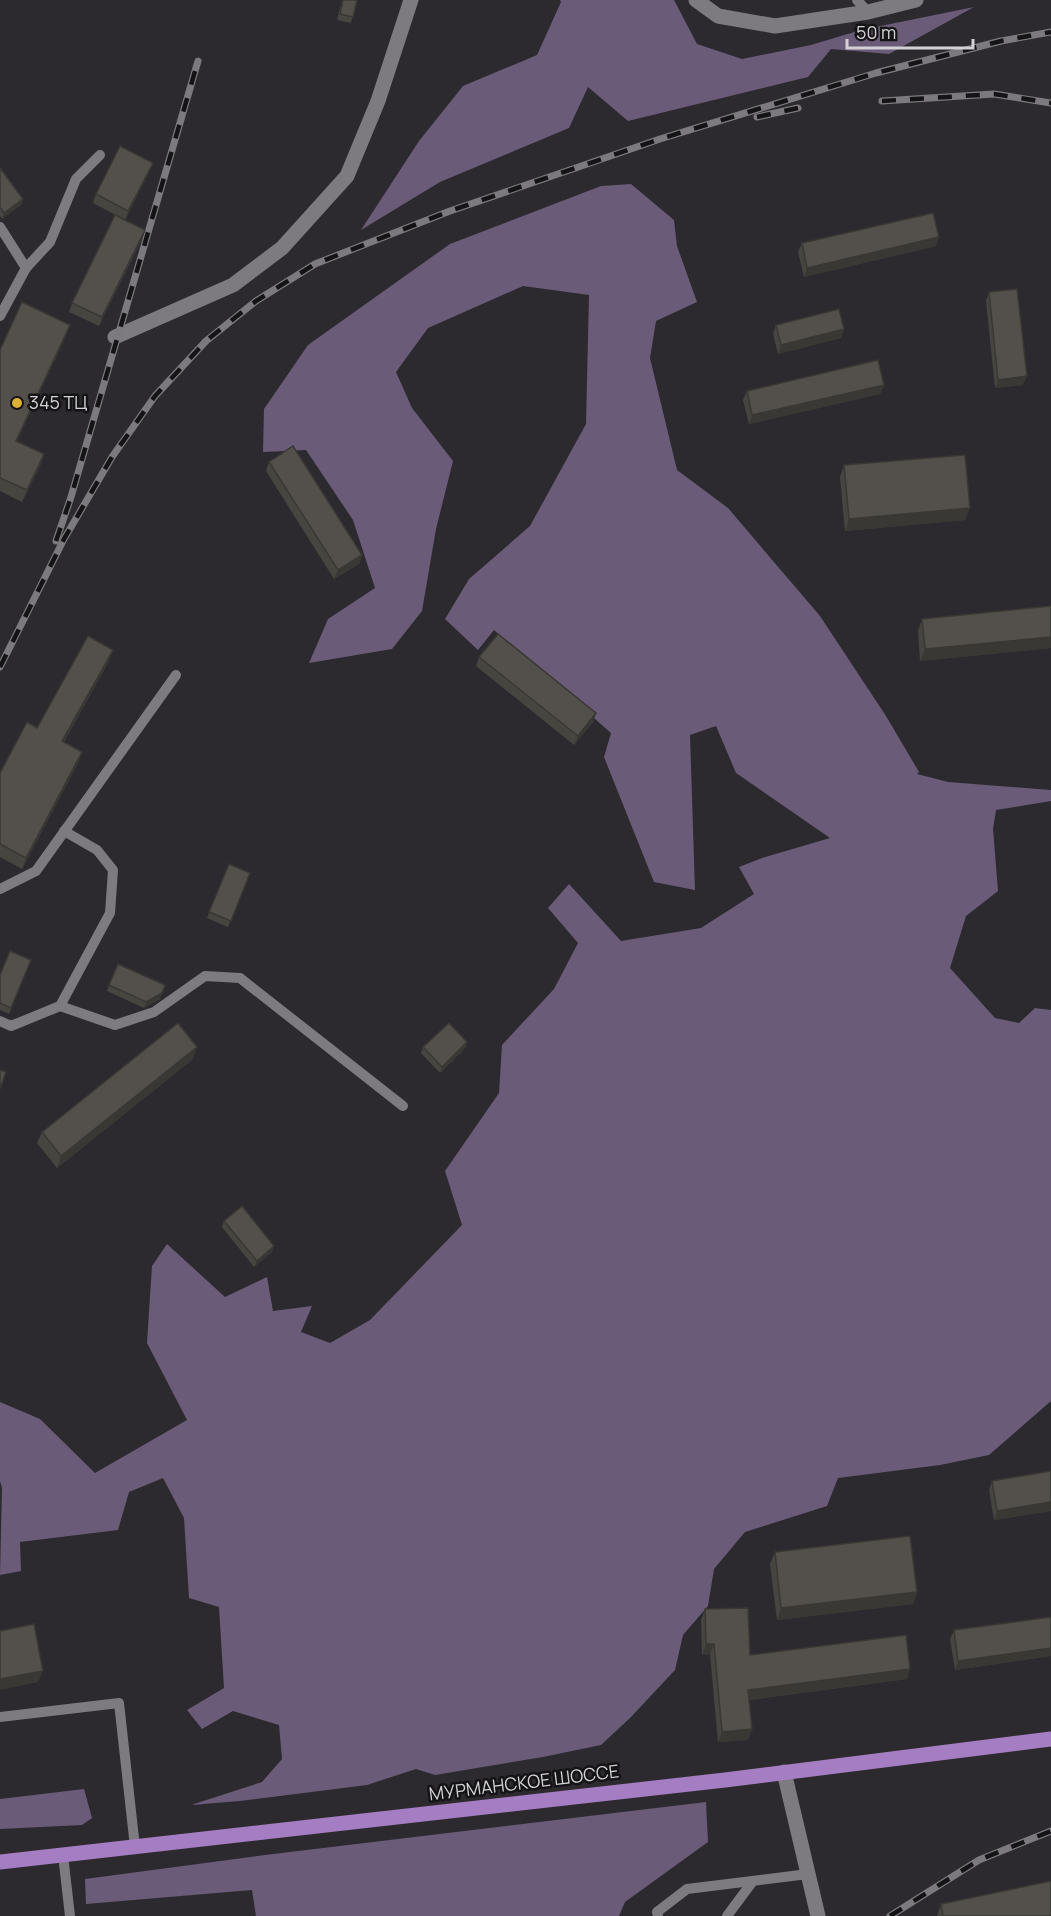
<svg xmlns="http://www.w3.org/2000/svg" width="1051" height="1916" font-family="Manrope,sans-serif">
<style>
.forest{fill:#6a5b78}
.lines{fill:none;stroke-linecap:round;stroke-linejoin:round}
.service{stroke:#7d7a80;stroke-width:10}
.minor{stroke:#7d7a80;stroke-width:15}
.tertiary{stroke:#7d7a80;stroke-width:15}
.primary{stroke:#a57dc3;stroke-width:15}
.rail-casing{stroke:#7c7a7e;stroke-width:7}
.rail{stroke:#141315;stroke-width:4.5;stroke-dasharray:14;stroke-linecap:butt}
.wall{fill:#474540}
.shaded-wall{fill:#3a3834}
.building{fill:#53504b;stroke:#3a3834;stroke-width:1.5}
.poi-dot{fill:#dcb233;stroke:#141315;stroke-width:2}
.labels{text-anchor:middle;stroke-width:5;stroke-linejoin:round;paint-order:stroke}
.poi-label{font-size:18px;fill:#d3d1d5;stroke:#141315;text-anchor:start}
.street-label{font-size:18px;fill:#d3d1d5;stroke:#141315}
</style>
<rect width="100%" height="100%" fill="#2c2a2e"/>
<g class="forest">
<path d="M560,0H674L697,44L742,59L811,45L861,30L974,7L889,54L831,49L808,77L628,121L588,87L569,128L440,182L361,230L419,141L463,86L537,55L561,2Z"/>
<path d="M631,184L674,220L677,246L697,302L656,321L650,358L677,470L728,508L820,616L886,716L919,772L917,774L948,782L1051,790V801L996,810L993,829L998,891L966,916L950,968L995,1018L1019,1023L1035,1008L1051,1010V1401L989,1455L940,1465L838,1478L827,1506L745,1532L714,1569L708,1606L683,1635L675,1670L631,1717L601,1745L543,1757L435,1775L416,1769L367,1785L240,1801L191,1805L262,1782L282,1759L279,1725L233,1711L202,1729L187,1710L224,1688L219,1607L189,1598L184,1518L163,1478L129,1492L118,1530L20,1542L21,1571L0,1575L2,1488L0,1481V1402L40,1419L95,1473L187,1420L147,1343L152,1266L167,1244L225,1297L267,1277L273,1311L312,1306L301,1332L330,1343L370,1320L462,1225L445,1171L499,1093L502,1045L554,989L578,943L548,908L569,884L621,941L701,928L754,894L739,867L762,858L830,838L736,773L716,726L690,735L695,890L654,882L604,757L611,733L494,630L478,650L445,619L469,579L530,526L586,424L589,295L523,286L428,328L396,372L412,408L453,461L436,529L422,611L392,649L309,663L328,619L375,588L353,520L306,450L263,452L264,409L308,345L450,244L601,186Z"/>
<path d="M84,1789L92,1818L82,1825L0,1829V1799Z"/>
<path d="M706,1802L708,1842L625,1902L619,1916H256L252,1890L86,1904L85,1879L265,1855Z"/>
</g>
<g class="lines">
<g class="service">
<path d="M857,0L868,12"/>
<path d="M0,227L26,268L0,316"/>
<path d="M26,268L50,242L76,179L100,155"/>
<path d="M0,889L36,871L176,675"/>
<path d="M60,1006L115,1025L154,1012L205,976L240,978L403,1106"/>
<path d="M0,1021L11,1026L60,1006L110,913L113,870L97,850L64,831"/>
<path d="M0,1717L119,1703L135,1847"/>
<path d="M63,1855L70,1916"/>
<path d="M658,1916L657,1912L687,1889L808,1874"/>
<path d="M727,1916L753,1881"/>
</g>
<g class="minor">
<path d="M696,0L718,16L775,26L868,12L916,0"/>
<path d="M115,337L233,285L282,248L347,176L378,101L411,0"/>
</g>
<path class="tertiary" d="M784,1772L818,1916"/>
<path class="primary" d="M0,1862L725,1780L1051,1739"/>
<defs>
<g id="rail">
<path d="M882,101L994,94L1051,103"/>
<path d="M757,117L798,108"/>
<path d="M56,541L71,497L198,61"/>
<path d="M0,667L64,539L112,457L155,396L206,341L256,301L315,264L450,211L660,139L876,73L1001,41L1051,32"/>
<path d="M890,1916L979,1860L1051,1831"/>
</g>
</defs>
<use href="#rail" class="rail-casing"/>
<use href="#rail" class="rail"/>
</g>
<g class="wall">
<path d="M342,0H357L351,23L337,20Z"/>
<path d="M153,163L149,172L125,220L93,203L96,194Z"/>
<path d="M0,168L23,199L21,205L2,219L0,216Z"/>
<path d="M145,230L142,239L99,326L69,312L72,303Z"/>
<path d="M802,243L936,246L804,277L798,252Z"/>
<path d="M989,292L1023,385L995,388L986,301Z"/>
<path d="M776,325L844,329L841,338L778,354L773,334Z"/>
<path d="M66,336L17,441L44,454L40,466L22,502L0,491V350Z"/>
<path d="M884,385L880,394L749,424L743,400L747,391Z"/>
<path d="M269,462L362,555L359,564L334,579L266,471Z"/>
<path d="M844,465L965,520L845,531L840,477Z"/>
<path d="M1051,606V648L920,661L918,631L922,619Z"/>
<path d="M479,657L596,713L593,722L574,745L476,666Z"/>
<path d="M109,661L64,742L82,752L78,763L22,869L0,857V773L37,728Z"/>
<path d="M229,864L250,873L228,927L207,918Z"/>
<path d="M31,960L9,1014L0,1010V975Z"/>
<path d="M109,985L160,999L144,1008L107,991Z"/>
<path d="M467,1042L465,1048L440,1073L421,1053L423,1047Z"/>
<path d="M193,1059L57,1168L37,1143L42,1132Z"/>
<path d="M224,1221L272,1252L254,1267L222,1227Z"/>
<path d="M1051,1471V1511L994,1520L989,1490L992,1481Z"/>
<path d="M775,1552L917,1592L913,1604L777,1620L770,1564Z"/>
<path d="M705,1609L750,1655L907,1679L749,1700L752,1729L748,1740L718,1742L710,1654L702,1655L701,1620Z"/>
<path d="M1051,1617V1656L955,1670L950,1639L954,1630Z"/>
<path d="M941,1904L1051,1916H937Z"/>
</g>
<g class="shaded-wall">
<path d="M153,163L149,172L125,220L128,211Z"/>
<path d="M23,199L21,205L2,219L4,213Z"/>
<path d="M145,230L142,239L99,326L102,317Z"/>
<path d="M939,237L936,246L804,277L807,268Z"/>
<path d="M70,325L66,336L11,453L16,441Z"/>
<path d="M844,329L841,338L778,354L781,345Z"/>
<path d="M1027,376L1023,385L995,388L998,380Z"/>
<path d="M884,385L880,394L749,424L752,415Z"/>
<path d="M44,454L40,466L22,502L27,490Z"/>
<path d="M970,508L965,520L845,531L849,519Z"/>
<path d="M362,555L359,564L334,579L338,570Z"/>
<path d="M1051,637V648L920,661L925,649Z"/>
<path d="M113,650L109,661L58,752L62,741Z"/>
<path d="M596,713L593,722L574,745L578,736Z"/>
<path d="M82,752L78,763L22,869L26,858Z"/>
<path d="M165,985L160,999L144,1008L146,1002Z"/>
<path d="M467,1042L465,1048L440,1073L442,1067Z"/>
<path d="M197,1047L193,1059L57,1168L61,1156Z"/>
<path d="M274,1246L272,1252L254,1267L257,1261Z"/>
<path d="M1051,1502V1511L994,1520L997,1511Z"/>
<path d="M917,1592L913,1604L777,1620L781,1608Z"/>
<path d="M706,1644H714L710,1654L702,1655Z"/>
<path d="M1051,1648V1656L955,1670L958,1661Z"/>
<path d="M910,1669L907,1679L744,1700L748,1690Z"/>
<path d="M43,1671L38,1682L0,1690V1679Z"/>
<path d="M752,1729L748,1740L718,1742L722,1732Z"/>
</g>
<g class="building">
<path d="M343,0H357L353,17L340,14Z"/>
<path d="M120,146L153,163L128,211L96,194Z"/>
<path d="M0,168L23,199L4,213L0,207Z"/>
<path d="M933,213L939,237L807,268L802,243Z"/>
<path d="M115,215L145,230L102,317L72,303Z"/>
<path d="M1017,289L1027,376L998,380L989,292Z"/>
<path d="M22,302L70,325L16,441L44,454L27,490L0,478V350Z"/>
<path d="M839,309L844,329L781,345L776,325Z"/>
<path d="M878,360L884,385L752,415L747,391Z"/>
<path d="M293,446L362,555L338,570L269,462Z"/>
<path d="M965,455L970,508L849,519L844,465Z"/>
<path d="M1051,606V637L925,649L922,619Z"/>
<path d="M498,634L596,713L578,736L479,657Z"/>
<path d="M88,636L113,650L62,741L82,752L26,858L0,844V773L27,722L37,728Z"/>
<path d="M229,864L250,873L231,921L209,912Z"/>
<path d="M10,951L31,960L11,1008L0,1003V975Z"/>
<path d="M118,964L165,985L162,993L146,1002L109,985Z"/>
<path d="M178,1023L197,1047L61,1156L42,1132Z"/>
<path d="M449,1023L467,1042L442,1067L423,1047Z"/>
<path d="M0,1070L6,1072L0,1089Z"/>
<path d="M242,1206L274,1246L257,1261L224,1221Z"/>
<path d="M1051,1471V1502L997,1511L992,1481Z"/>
<path d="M910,1536L917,1592L781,1608L775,1552Z"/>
<path d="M748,1608L750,1655L906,1635L910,1669L748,1690L752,1729L722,1732L714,1644H706L705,1609Z"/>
<path d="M1051,1617V1648L958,1661L954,1630Z"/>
<path d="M34,1624L43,1671L0,1679V1631Z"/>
<path d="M1051,1881V1916H943L941,1904Z"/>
</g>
<circle class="poi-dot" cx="17" cy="403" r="6"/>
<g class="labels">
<g class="poi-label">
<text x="29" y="409">345 ТЦ</text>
</g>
<g class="street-label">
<text transform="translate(524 1783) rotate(-7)" y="6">МУРМАНСКОЕ ШОССЕ</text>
</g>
</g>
<path d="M847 39v9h126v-9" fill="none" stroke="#d3d1d5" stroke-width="3"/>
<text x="856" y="39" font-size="18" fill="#d3d1d5" stroke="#141315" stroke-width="4.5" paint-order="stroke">50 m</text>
</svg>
